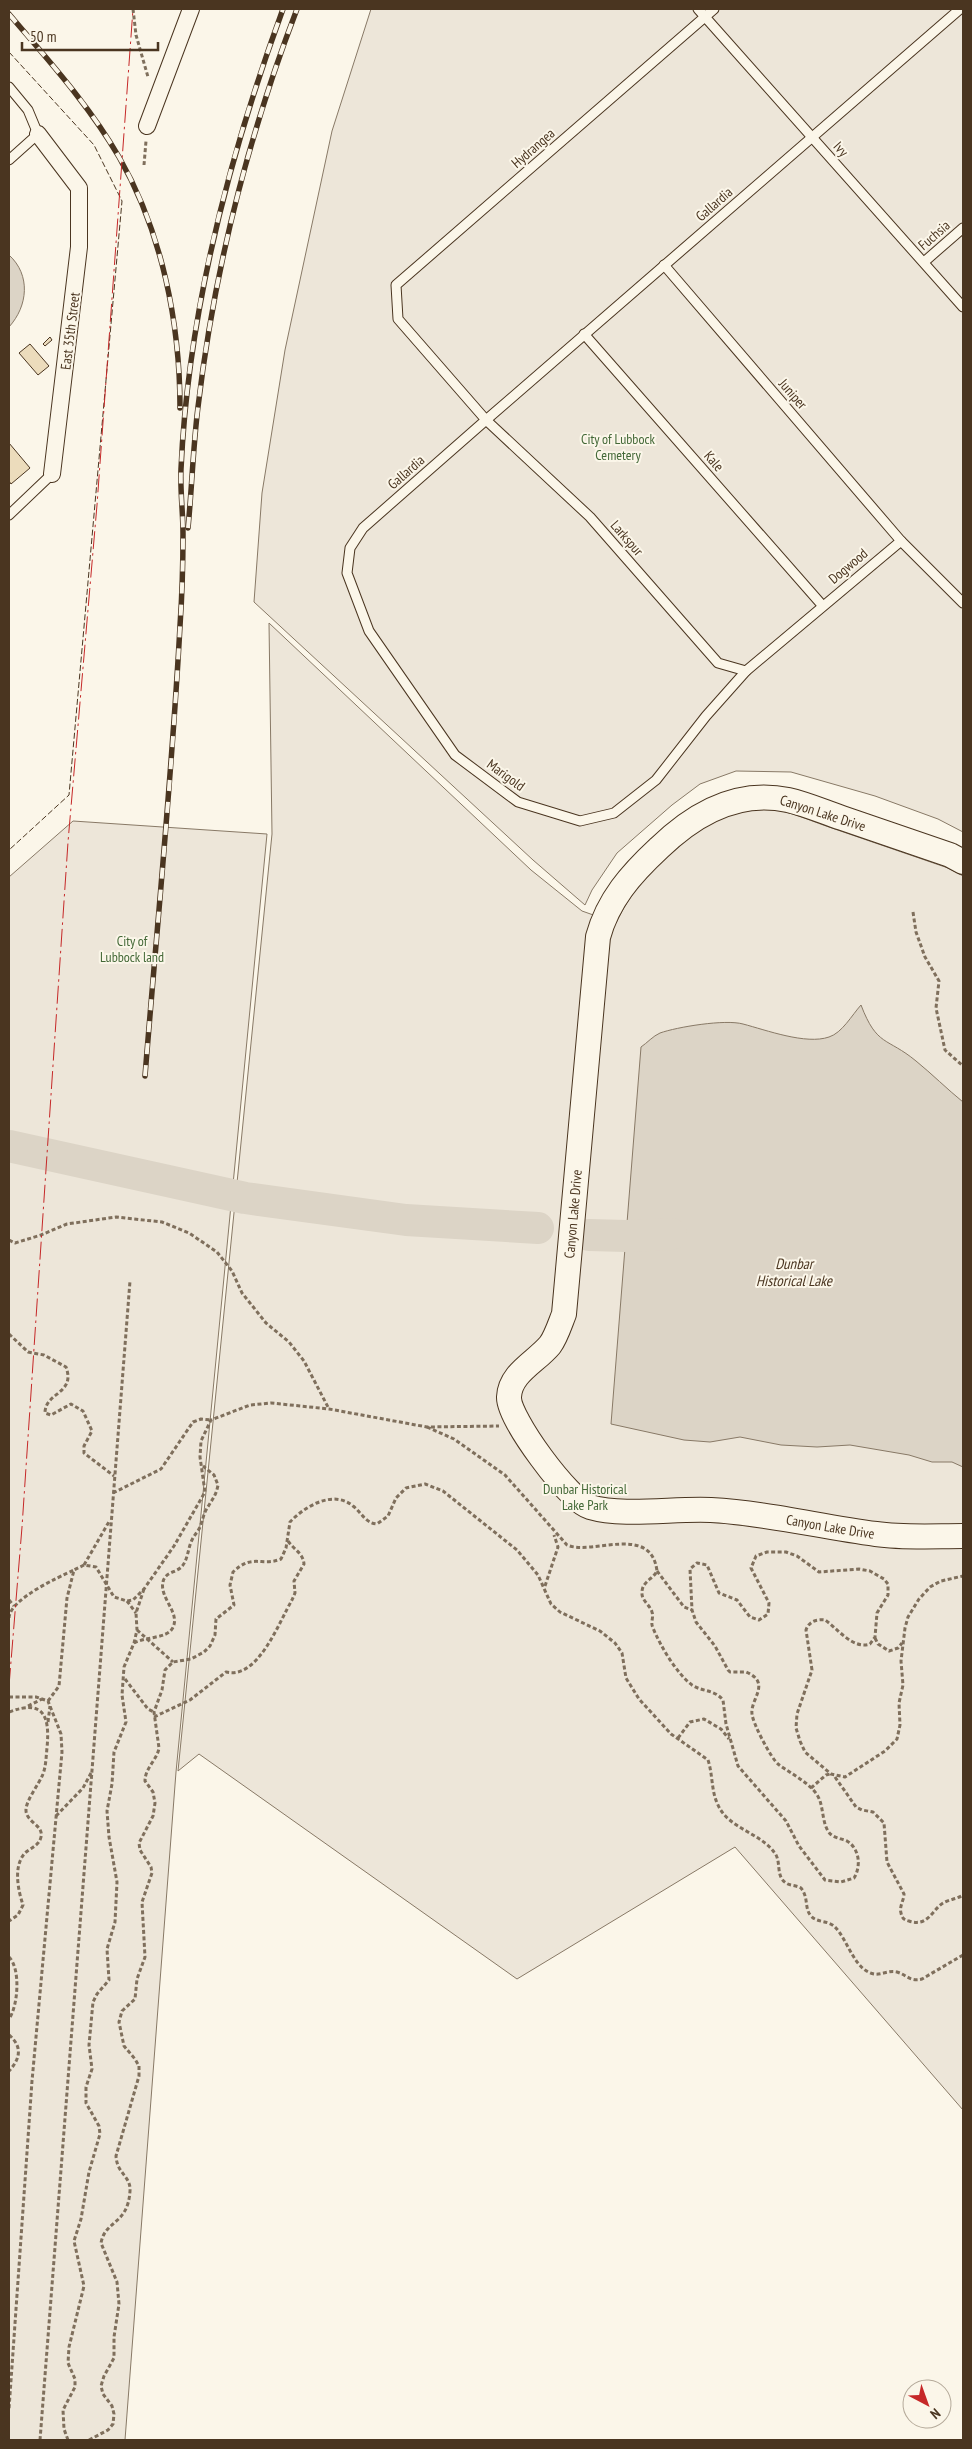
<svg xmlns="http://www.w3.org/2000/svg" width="972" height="2449" font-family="'PT Sans Narrow',sans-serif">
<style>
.green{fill:#ede6d9;stroke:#887966}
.water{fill:#dcd4c6;stroke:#887966}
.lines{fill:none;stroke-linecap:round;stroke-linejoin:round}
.river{stroke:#dcd4c6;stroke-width:32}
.building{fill:#ecdcbc;stroke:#4a3520}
.lane-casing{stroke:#4a3520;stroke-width:11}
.street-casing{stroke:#4a3520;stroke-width:18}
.secondary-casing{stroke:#4a3520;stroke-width:26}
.path{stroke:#7f6f5c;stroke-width:3;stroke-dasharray:4 2.5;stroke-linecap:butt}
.lane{stroke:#fbf6e9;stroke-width:9}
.street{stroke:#fbf6e9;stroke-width:16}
.secondary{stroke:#fbf6e9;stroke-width:24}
.rail-casing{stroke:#4a3520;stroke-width:5.5}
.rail{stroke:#fbf6e9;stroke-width:4;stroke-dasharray:11;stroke-linecap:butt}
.fence{stroke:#4a3520;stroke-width:1;stroke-dasharray:6 2.5;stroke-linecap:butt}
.power{stroke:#c62828;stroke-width:1;stroke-dasharray:18 4 2.5 4;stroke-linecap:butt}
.labels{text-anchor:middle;stroke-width:4;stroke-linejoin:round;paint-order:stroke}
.street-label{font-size:14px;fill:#4a3520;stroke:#fbf6e9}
.park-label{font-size:14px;fill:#436837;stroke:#fbf6e9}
.water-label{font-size:15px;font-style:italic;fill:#4a3520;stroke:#fbf6e9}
</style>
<rect width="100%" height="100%" fill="#fbf6e9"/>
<g class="green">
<path d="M371,9H963V832L938,819L875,796L791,772L736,771L700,784L672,805L617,853L592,890L585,905L533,860L254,602L262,493L285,350L332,131Z"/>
<path d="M269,623L531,870L582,911L616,923C631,891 650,871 677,848C701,827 727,808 760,808C782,808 806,819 826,826C867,840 907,854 948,868L963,876V2110L735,1847L517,1979L199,1754L178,1771L272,834Z"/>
<path d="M73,821L267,834L176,1772L125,2440H9V877Z"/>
</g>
<g class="water">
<path d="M9,255C31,275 28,306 9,327Z"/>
<path d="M861,1005C877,1047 887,1037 916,1061C932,1074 947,1089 963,1102V1467L952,1462H932L909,1455L850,1445L817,1447L781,1445L740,1437L710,1442L684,1440L611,1424L641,1047C647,1043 653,1036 660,1033C677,1027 725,1019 743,1024C766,1030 806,1045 829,1037C842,1033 852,1015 861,1005Z"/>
</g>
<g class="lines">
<g class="river">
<path d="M9,1146L245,1198L406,1220L538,1228"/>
<path d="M589,1235L626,1236L671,1234"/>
</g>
</g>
<g class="building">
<path d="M50,337L52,340L45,346L43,344Z"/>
<path d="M30,344L49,366L38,375L19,353Z"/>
<path d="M9,443L30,468L11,484L9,481Z"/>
</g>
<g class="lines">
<defs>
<g id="lane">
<path d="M698,9L963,307"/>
<path d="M714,9L396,285L398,319L486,420L363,528L350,548L347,573L369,631L455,755L518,802L580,821L614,813L656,780L706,716L746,671L901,541L963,603"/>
<path d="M9,87L28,110L38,134L9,160"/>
<path d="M924,262L963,228"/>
<path d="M664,265L901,541"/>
<path d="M584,334L822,605"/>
<path d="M9,515L52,474"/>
<path d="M746,671L718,663L590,517L486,420L960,9"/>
</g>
<g id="street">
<path d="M147,126L191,9"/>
<path d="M38,134L79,188V247L52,474"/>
</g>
<g id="secondary">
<path id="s1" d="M963,862L950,855C914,843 878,830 842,818C824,812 806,804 788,800C737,789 694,814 659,848C631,874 608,900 598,937L564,1314C560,1324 556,1337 550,1345C536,1362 510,1373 509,1397C508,1418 569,1501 590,1507C624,1517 675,1508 711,1510C767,1513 821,1527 876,1534C904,1538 935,1536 963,1536"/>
</g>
</defs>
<use href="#lane" class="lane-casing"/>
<use href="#street" class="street-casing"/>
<use href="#secondary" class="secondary-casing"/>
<g class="path">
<path d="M133,9L136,35L148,77"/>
<path d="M144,165L146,141"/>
<path d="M913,912L916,932L925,957L939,981L936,1008L945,1050L963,1066"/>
<path d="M9,1240L15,1243L41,1235L67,1224L116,1217L162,1222L189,1233L217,1252L232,1271L242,1293L266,1323L289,1342L304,1361L329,1409"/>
<path d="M9,1334L28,1352L44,1355L66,1367C76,1394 45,1392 45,1413L51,1415L71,1404L83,1411L92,1431L84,1446V1453L114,1476"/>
<path d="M427,1427L454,1439L505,1475L567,1545C592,1556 651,1523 657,1571C653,1579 642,1582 642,1592C641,1600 650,1605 652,1612C654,1618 650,1622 653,1628C660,1645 676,1673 692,1685C702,1692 714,1689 723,1700L726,1724L738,1766L786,1821L799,1846L825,1880L841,1882L854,1878C861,1867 860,1849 847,1841C840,1838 832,1838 828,1831C823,1823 823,1810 820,1801C815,1785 791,1774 778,1764C771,1758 753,1724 752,1714C750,1699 772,1683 746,1672H730L728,1670L715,1646L696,1622L692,1610L690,1569L697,1563L707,1565L719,1593L737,1600L750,1617L759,1620L768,1614L769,1603L751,1568L756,1556L767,1552H786L797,1556L819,1572L859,1569L870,1571L884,1579L888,1584V1595L877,1613L875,1637L870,1644C853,1650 837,1628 825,1620C817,1619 809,1621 806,1630L812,1670L797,1714L796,1728L800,1741L805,1752L831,1774L845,1777L885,1751L897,1739L900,1725L899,1703L903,1685L901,1661L905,1628L908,1617L919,1599L930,1587L941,1581L963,1576"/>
<path d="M113,1493L161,1469L193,1422L201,1419L211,1420"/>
<path d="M84,1565L110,1520"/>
<path d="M657,1571L684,1607L692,1610"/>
<path d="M545,1586L558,1547L554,1535"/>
<path d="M9,1600L14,1606"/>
<path d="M127,1601L136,1613"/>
<path d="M9,1618C10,1599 57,1578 74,1570"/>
<path d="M137,1630L173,1662"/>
<path d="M875,1638L878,1644L889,1651L898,1648L902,1643"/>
<path d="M134,1643C145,1637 167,1638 172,1629C182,1614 159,1598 163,1582C165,1571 178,1573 183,1565C188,1558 188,1548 192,1540C194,1535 198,1532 200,1527C202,1522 203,1517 205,1512C210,1502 216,1497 218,1485L214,1475L203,1466"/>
<path d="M125,1679L148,1709L154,1712"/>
<path d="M9,1697H36L48,1701L61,1734L62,1752L32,2081L9,2409"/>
<path d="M48,1701L59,1686L67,1598L74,1570L84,1565L96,1567L114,1597L127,1601L133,1600L144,1589L174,1546L205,1492L200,1457L201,1441L211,1420L250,1405L271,1403L329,1409L427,1427L499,1426"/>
<path d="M28,1706L42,1699"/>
<path d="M9,1712C44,1699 50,1716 47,1748C46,1757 46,1766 43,1774C39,1784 27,1799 26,1809C25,1822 44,1825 41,1837C39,1846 30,1848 25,1853C13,1866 18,1890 23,1905L18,1915L9,1921"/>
<path d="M154,1717L190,1700L226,1672C258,1680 279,1622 292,1600L295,1593L294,1581L304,1564C303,1552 292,1549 287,1539"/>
<path d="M48,1722L50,1706"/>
<path d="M678,1738L690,1722L704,1719L721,1729L729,1739"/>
<path d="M835,1777L856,1807L862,1810L873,1812L884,1823L887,1862L904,1894C904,1900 899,1907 901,1913C902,1918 904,1920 909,1921C929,1928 933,1907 945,1902C951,1899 957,1899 963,1895"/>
<path d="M811,1788L826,1775L830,1774"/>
<path d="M56,1816L83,1788L91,1773"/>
<path d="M9,1957C21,1969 18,2006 9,2019"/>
<path d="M9,2035C23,2047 20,2059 9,2071"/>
<path d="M40,2440L130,1281"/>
<path d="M68,2440L64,2429L63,2410L75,2387V2379L68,2363L69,2347L84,2286L74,2241L81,2219L89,2172L100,2134L99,2126L86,2103V2087L92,2069L89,2045L93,2002L97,1994L109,1980L107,1949L115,1922L117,1882L109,1837L107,1811L112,1784L114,1752L126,1722L122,1695L124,1667L134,1643L137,1630L136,1613L144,1589"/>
<path d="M89,2440L108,2430L113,2424L114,2414L112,2406L103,2394L101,2386L104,2376L114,2358V2337L119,2304L117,2282L101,2243C105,2220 128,2225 130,2191C131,2176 117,2174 116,2156L139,2076V2066L135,2059L124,2046L119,2022L122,2011L135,1999L137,1979L145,1957L142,1902L152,1873L151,1867L140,1850L139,1843L153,1816L155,1803L153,1792L145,1781C145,1768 157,1760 159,1748L154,1712L162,1690L165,1670L173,1662L191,1659L204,1652L210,1646L215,1635L216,1619L234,1605L230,1585L233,1572C253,1553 261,1567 281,1559L286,1548L290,1522C304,1507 333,1489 353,1506C362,1513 365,1523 377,1524L388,1516L396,1498L406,1488L425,1484L443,1491L517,1550L538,1575L551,1604L560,1612L600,1631L615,1643L622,1653L626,1678L639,1699L671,1734L708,1760C713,1775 711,1791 718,1805C728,1828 760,1833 774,1852C782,1861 775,1876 786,1883C790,1886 796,1885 801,1888C809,1898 804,1908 811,1916C817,1923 828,1920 835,1927C848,1940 854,1970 874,1974C882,1975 889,1970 897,1972C907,1975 910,1982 922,1979L963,1955"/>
</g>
<use href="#lane" class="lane"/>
<use href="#street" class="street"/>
<use href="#secondary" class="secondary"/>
<defs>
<g id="rail">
<path d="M9,14C48,60 89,105 119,157C162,232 180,323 180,408"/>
<path d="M188,528C192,487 193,447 198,407C214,271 248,137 297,9"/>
<path d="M145,1076C157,926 172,776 180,626C182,596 183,565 183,534C183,512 180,490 181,469C188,311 229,156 283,9"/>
</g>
</defs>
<use href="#rail" class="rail-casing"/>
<use href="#rail" class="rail"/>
<path class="fence" d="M9,52L94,145L122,201L69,795L9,850"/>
<path class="power" d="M9,1686L22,1527L68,842L97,505L133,9"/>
</g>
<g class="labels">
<g class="street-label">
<text transform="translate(533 148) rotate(-41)" y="5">Hydrangea</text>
<text transform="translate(841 149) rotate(48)" y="5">Ivy</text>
<text transform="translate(714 204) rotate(-41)" y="5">Gallardia</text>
<text transform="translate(934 235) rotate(-41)" y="5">Fuchsia</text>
<text transform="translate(70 331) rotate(-83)" y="5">East 35th Street</text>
<text transform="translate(793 394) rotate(49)" y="5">Juniper</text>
<text transform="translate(714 461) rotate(49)" y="5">Kale</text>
<text transform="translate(406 472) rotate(-41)" y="5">Gallardia</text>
<text transform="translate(627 538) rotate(49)" y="5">Larkspur</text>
<text transform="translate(848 566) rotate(-40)" y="5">Dogwood</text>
<text transform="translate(506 775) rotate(36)" y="5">Marigold</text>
<text transform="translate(823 813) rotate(18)" y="5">Canyon Lake Drive</text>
<text transform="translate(573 1214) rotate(-85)" y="5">Canyon Lake Drive</text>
<text dy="5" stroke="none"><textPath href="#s1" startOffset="1301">Canyon Lake Drive</textPath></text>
</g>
<g class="park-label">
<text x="618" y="444">City of Lubbock<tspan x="618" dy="16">Cemetery</tspan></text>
<text x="132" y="946">City of<tspan x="132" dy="16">Lubbock land</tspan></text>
<text x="585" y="1494">Dunbar Historical<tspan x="585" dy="16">Lake Park</tspan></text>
</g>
<g class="water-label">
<text x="794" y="1269">Dunbar<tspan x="794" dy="17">Historical Lake</tspan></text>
</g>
</g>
<rect width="972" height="2449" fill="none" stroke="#4a3520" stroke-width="20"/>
<g transform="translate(927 2404) rotate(139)"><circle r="24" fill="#fbf6e9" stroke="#b4a999"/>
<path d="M0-4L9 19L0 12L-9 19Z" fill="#c62828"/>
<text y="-8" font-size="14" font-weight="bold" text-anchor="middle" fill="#4a3520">N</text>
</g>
<path d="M22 42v8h136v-8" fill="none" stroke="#4a3520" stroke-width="2.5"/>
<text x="30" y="42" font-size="15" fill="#4a3520" stroke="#fbf6e9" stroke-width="4" paint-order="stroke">50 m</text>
</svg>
